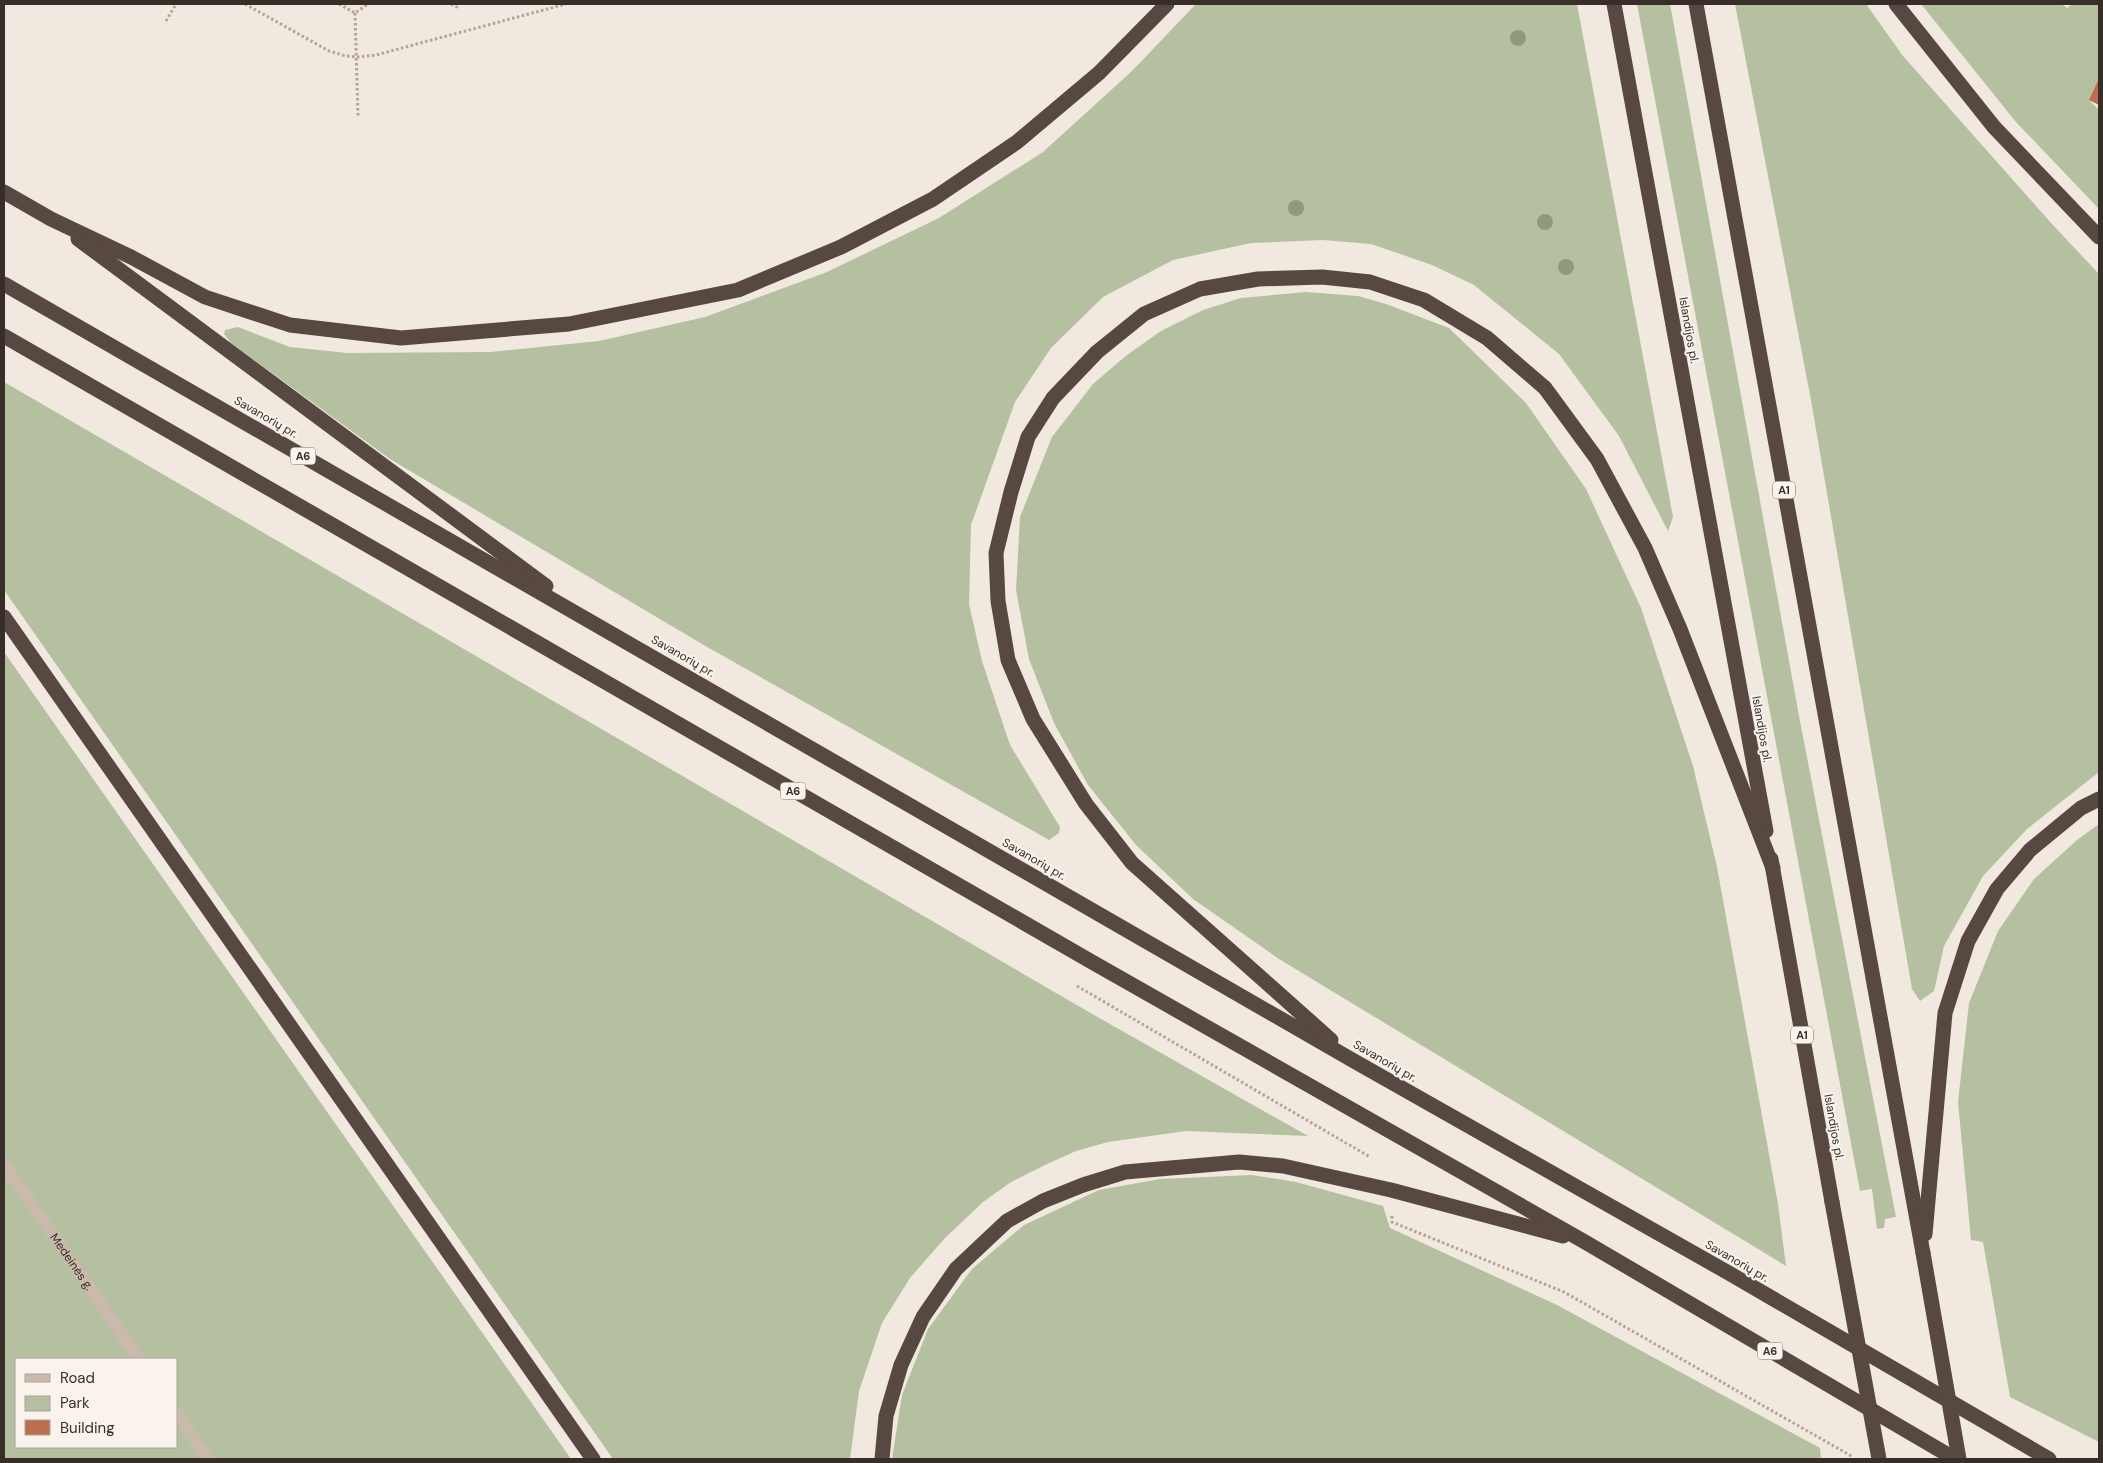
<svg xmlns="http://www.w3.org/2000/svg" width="2103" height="1463" font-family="'DM Sans',sans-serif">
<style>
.green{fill:#b4c09f;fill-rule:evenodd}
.building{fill:#be6e50}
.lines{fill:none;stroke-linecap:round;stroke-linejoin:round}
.path{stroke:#b5a495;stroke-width:3;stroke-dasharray:2.5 2.5;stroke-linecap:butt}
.minor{stroke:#c9baab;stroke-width:12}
.highway{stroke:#574942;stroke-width:15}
.highway-bridge{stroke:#574942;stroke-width:15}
.tree{fill:#93977e}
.labels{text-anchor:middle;stroke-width:4;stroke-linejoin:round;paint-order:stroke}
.shield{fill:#f9f3eb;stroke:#716964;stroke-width:1}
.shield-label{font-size:11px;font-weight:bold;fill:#372e2a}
.street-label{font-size:12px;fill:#372e2a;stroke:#f9f3eb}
</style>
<rect width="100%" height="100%" fill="#f1e9df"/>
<g class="green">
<path d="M1196,4H1577L1673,517L1668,531L1619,436L1559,354L1474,285L1432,265L1371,244L1323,240L1251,243L1173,260L1103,297L1051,348L1015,402L971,525L969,604L982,661L1010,745L1060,827L1059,833L1049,840L702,644L390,459L231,343L224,334L225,330L238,327L290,347L347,353L491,352L599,341L705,317L827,272L939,218L1043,152L1132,71Z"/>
<path d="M1637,4H1670L1799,716L1896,1217L1885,1219L1884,1228L1877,1229L1872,1189L1860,1191Z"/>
<path d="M1735,4H1866L1903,56L2052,224L2099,274V772L2027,829L1983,876L1944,946L1934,991L1920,1001L1912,989L1811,400Z"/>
<path d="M1921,4H2062L2067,8L2073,4H2099V78L2089,100L2099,110V209L2016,122Z"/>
<path d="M1306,292L1358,296L1386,304L1449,328L1526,403L1586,489L1641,608L1693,766L1717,867L1778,1204L1786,1266L1279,959L1193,899L1136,845L1088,785L1054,723L1029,659L1016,590L1020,517L1052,437L1093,384L1127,355L1161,331L1203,310L1241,298Z"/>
<path d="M4,382L1094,1015L1308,1136L1186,1131L1108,1142L1076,1151L1045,1165L1011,1182L983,1202L944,1239L910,1278L882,1323L859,1391L850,1459H613L4,590Z"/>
<path d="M4,652L571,1459H4ZM16,1359H176V1447H16Z"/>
<path d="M2099,824V1442L2010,1397L1983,1242L1971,1240L1958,1102L1969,1003L1998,931L2034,879L2077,840Z"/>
<path d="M1252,1175L1296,1182L1383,1206L1390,1228L1557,1305L1820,1448L1821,1459H892L902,1395L928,1329L972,1269L1024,1225L1099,1190L1160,1179Z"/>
</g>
<path class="building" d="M2099,78V105L2089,100Z"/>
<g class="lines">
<g class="path">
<path d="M245,4L329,51L346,56L357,57L376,55L566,4"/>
<path d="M339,4L355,13L368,4"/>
<path d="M451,4L457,7L459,4"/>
<path d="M355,13L358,116"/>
<path d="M166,21L176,4"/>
<path d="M1077,986L1370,1157"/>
<path d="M1392,1216V1222L1564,1292L1853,1457"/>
</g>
<g class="minor">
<path id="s1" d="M4,1164L139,1359"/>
<path d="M176,1413L208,1459"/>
</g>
<g class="highway">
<path d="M1614,4L1766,831"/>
<path d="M1696,4L1923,1253"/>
<path d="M1896,4L1994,127L2099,237"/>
<path d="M4,192L51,219L131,257L205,297L290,325L401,338L569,324L738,290L841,247L933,199L1017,142L1099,73L1167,4"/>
<path d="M78,239L546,586"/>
<path d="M4,284L1354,1061L1727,1272L2049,1459"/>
<path d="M4,336L1092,962L1585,1242L1955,1459"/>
<path d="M4,617L593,1459"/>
<path d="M1771,859L1832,1202"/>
<path d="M1331,1040L1132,863L1086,804L1033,719L1008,660L998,601L996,553L1011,492L1028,437L1053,398L1097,352L1144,314L1200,289L1258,279L1322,277L1370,282L1424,300L1487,338L1545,388L1597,459L1645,548L1680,629L1773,868"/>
<path d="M1925,1234L1945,1013L1968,941L1997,889L2030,850L2081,808L2099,799"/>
<path d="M882,1459L886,1416L901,1365L923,1317L956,1269L1007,1221L1043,1201L1083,1185L1125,1172L1239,1162L1283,1166L1391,1190L1563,1236"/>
</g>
<g class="highway-bridge">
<path d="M1832,1202L1879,1459"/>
<path d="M1923,1253L1959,1459"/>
</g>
</g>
<g class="tree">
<circle cx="1518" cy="38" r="8"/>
<circle cx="1296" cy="208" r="8"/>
<circle cx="1545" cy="222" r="8"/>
<circle cx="1566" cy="267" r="8"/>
</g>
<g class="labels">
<g class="shield">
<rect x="290.5" y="447.5" width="25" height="17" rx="4"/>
<rect x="1773" y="481.5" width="22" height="17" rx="4"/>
<rect x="780.5" y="782.5" width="25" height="17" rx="4"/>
<rect x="1791" y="1026.5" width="22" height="17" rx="4"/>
<rect x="1757.5" y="1342.5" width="25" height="17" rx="4"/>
</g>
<g class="shield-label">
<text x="303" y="460">A6</text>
<text x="1784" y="494">A1</text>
<text x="793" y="795">A6</text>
<text x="1802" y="1039">A1</text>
<text x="1770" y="1355">A6</text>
</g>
<g class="street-label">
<text transform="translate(1689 330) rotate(80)" y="4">Islandijos pl.</text>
<text transform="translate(266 417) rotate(30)" y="4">Savanorių pr.</text>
<text transform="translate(683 656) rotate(30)" y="4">Savanorių pr.</text>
<text transform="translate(1762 729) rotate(80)" y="4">Islandijos pl.</text>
<text transform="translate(1034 859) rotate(30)" y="4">Savanorių pr.</text>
<text transform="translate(1385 1061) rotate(30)" y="4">Savanorių pr.</text>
<text transform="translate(1834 1127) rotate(80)" y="4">Islandijos pl.</text>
<text transform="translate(1737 1261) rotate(30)" y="4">Savanorių pr.</text>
<text dy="4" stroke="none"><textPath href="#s1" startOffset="119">Medeinės g.</textPath></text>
</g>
</g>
<rect width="2103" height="1463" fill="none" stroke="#372e2a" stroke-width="10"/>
<rect x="15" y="1358" width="162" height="90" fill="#f9f3eb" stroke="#aba49e"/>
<rect x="25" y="1374" width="25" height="8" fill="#c9baab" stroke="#aba49e"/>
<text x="60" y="1383" font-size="15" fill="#372e2a">Road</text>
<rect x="25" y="1396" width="25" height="15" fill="#b4c09f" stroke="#aba49e"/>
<text x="60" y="1408" font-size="15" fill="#372e2a">Park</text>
<rect x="25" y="1420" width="25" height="15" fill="#be6e50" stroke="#aba49e"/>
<text x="60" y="1433" font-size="15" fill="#372e2a">Building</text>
</svg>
